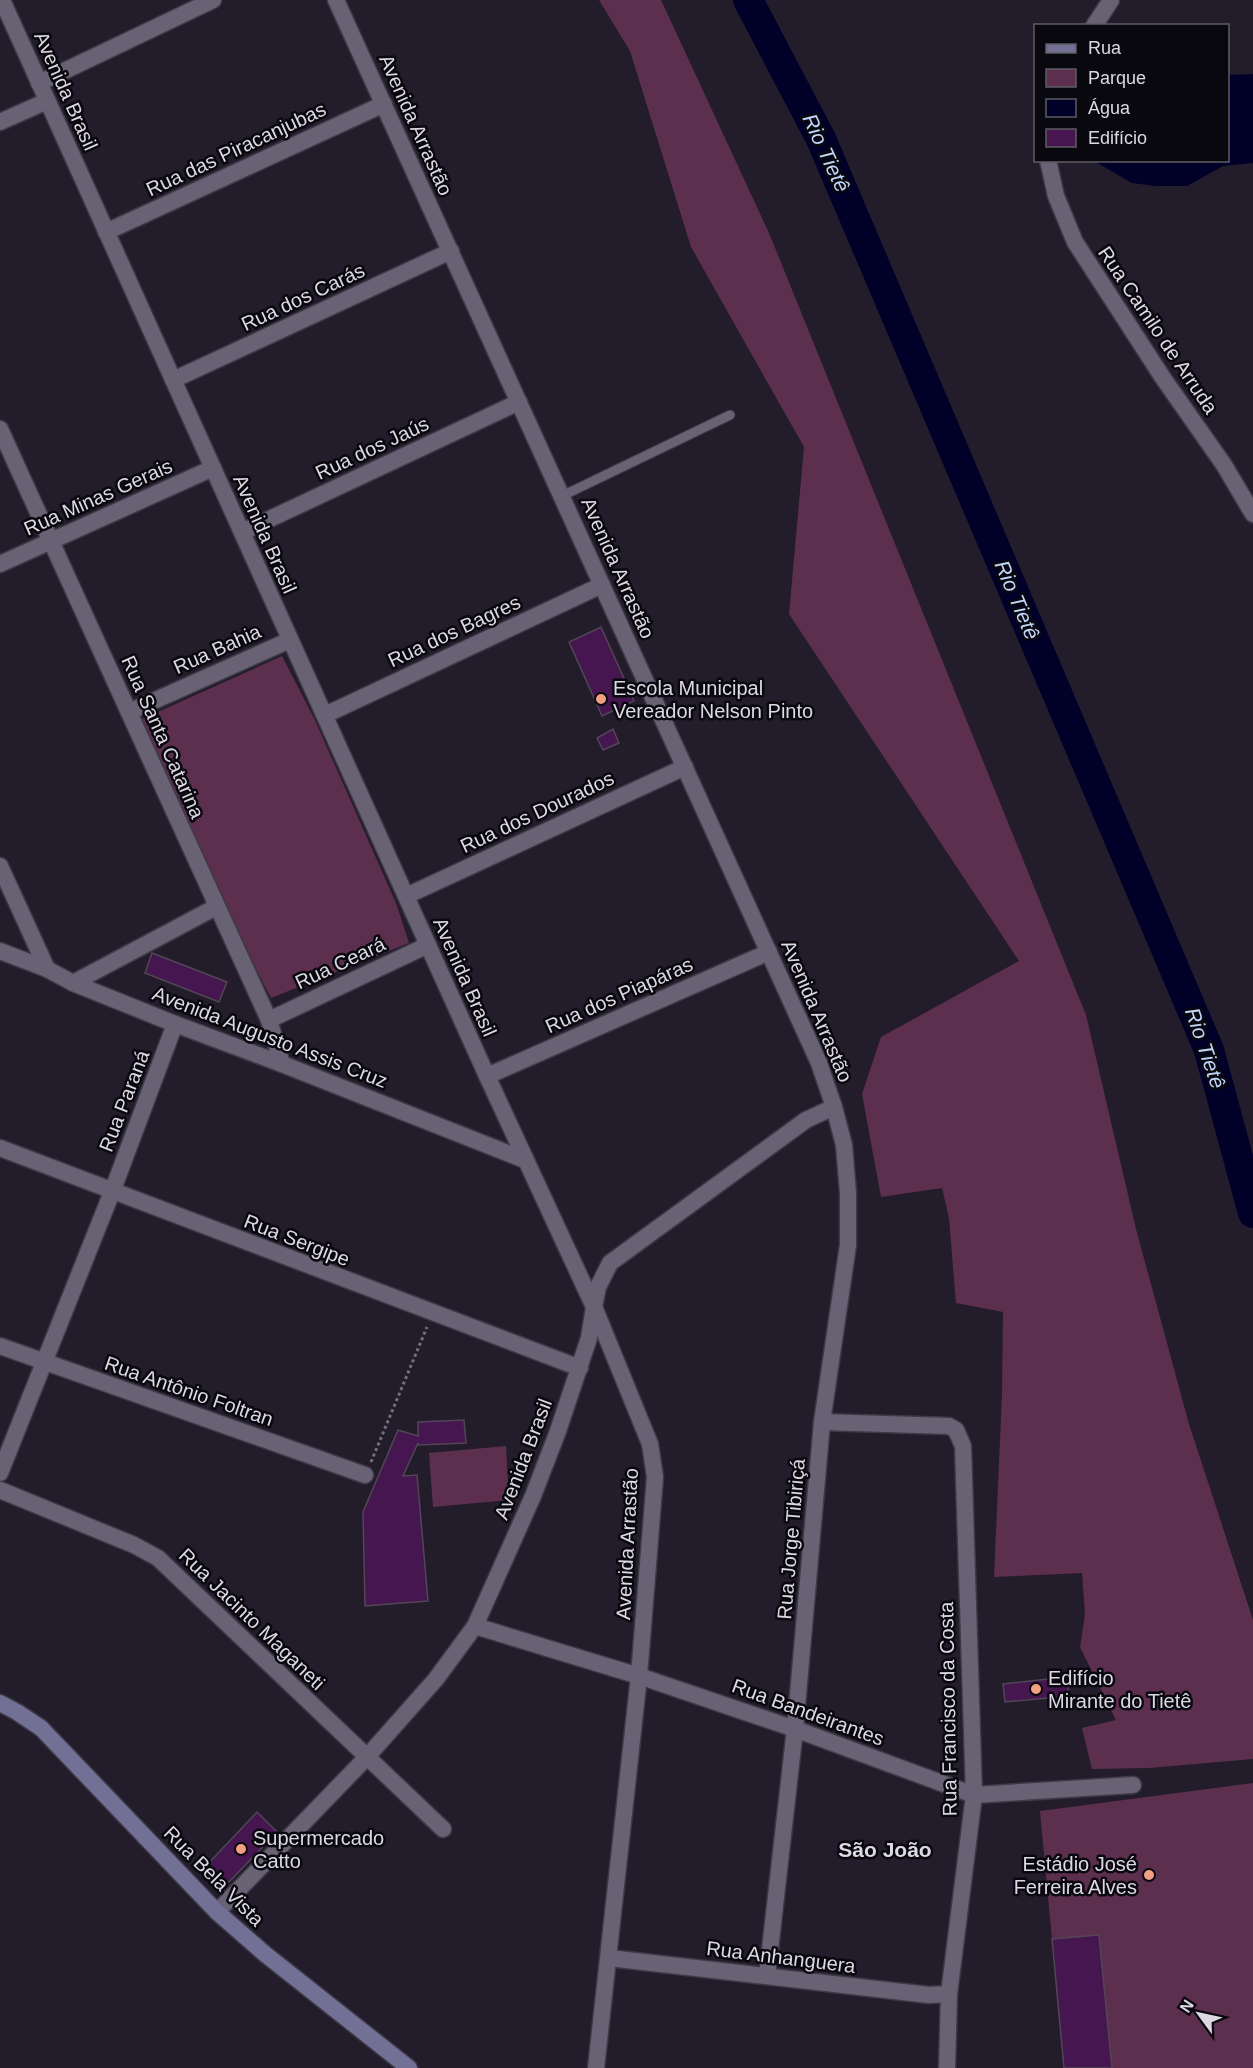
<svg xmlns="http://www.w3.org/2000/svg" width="1253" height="2068" font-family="Arial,sans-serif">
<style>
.green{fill:#5d2f4f}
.water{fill:#000028}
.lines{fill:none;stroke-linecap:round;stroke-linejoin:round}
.river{stroke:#000028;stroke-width:30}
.building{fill:#451650;stroke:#524655;stroke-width:1.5}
.service-casing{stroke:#3d3946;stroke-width:11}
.minor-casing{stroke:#3d3946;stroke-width:19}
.tertiary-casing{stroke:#3d3946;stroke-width:19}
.secondary-casing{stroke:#3d3946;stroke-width:19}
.path{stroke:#746f7c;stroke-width:3;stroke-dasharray:3 3;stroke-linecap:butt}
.service{stroke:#686274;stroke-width:9}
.minor{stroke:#686274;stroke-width:16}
.tertiary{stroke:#686274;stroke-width:16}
.secondary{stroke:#727095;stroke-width:16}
.poi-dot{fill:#f39f84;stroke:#0a080f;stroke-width:2}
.labels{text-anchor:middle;stroke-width:5;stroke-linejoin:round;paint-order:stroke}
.street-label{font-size:20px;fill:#dcd9e3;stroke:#0a080f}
.poi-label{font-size:20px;fill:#dcd9e3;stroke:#0a080f;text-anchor:start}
.water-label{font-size:21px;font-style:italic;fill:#c0d6fa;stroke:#0a080f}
.neighbourhood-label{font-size:21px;font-weight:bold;fill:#dcd9e3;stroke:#0a080f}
</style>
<rect width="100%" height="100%" fill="#221c2b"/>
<g class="green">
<path d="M599,0H661L769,233L1086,1015L1136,1229L1189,1424L1253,1620V1759L1149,1768L1092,1769L1082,1728L1116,1720L1080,1647L1085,1614L1082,1573L994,1577L1002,1394L1003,1312L956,1303L949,1218L942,1188L881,1197L862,1094L881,1037L1019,961L789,614L804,447L691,247L630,51Z"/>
<path d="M282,656L314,718L396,903L409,943L271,998L222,903L140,720Z"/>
<path d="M506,1446L509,1500L433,1507L429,1453Z"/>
<path d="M1253,1783V2068H1064L1040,1811Z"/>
</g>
<path class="water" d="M1253,74V163L1223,166L1187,186H1156L1132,183L1094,161L1228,160V75Z"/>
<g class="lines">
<path class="river" d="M748,0L821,139L1209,1050L1253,1213"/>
</g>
<g class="building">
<path d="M601,627L634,701L602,716L569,642Z"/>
<path d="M613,729L619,743L603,750L597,738Z"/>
<path d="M152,953L227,982L219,1002L145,973Z"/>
<path d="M464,1420L466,1443L418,1445V1443L403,1476L417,1475L428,1601L365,1606L363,1512L398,1430L418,1436V1422Z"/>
<path d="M1067,1677L1069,1696L1005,1702L1003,1684Z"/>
<path d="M257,1812L277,1832L229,1882H220L205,1867Z"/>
<path d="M1099,1935L1112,2068H1064L1052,1939Z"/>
</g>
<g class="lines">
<defs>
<path id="service" d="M562,496L730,415"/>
<g id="minor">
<path d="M336,0L819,1063L834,1107L844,1145L848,1193V1245L822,1422L795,1729L767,1976"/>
<path d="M1094,26L1111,0"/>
<path d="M39,83L213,0"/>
<path d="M0,122L47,101"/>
<path d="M1048,160L1056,196L1075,242L1163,378L1224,465L1253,514"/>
<path d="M106,232L384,104"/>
<path d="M173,380L451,251"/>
<path d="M0,429L269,1020L282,1064"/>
<path d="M242,532L519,402"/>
<path d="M0,564L213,468"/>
<path d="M129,712L290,640"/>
<path d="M325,715L602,585"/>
<path d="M0,866L47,969"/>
<path d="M406,896L685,767"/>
<path d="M0,951L47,969L73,983L175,1024L282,1064L525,1160"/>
<path d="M73,983L216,907"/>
<path d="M269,1020L428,945"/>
<path d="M487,1076L769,952"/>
<path d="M0,1148L580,1368"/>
<path d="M594,1307L598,1287L610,1263L806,1120L834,1107"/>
<path d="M0,1346L365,1475"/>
<path d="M822,1422L949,1426L956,1430L963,1446L974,1795L949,1994L947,2068"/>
<path d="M0,1473L112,1192L175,1024"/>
<path d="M0,1490L134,1545L158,1558L443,1829"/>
<path d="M475,1626L639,1676L795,1729L974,1795L1133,1785"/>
<path d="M609,1958L929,1995L949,1994"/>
</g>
<g id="tertiary">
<path d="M2,0L487,1076L594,1307L589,1338L558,1431L533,1496L475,1626L436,1679L366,1758L217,1912"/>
<path d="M595,1309L650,1444L655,1477L639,1676L596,2068"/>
</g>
<path id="secondary" d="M0,1703L17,1712L41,1728L217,1912L265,1954L409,2068"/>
</defs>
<use href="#service" class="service-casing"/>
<use href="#minor" class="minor-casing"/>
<use href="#tertiary" class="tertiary-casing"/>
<use href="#secondary" class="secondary-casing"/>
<path class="path" d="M371,1462L427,1327"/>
<use href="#service" class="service"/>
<use href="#minor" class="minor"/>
<use href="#tertiary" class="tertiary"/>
<use href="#secondary" class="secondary"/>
</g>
<g class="poi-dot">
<circle cx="601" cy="699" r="6"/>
<circle cx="1036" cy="1689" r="6"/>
<circle cx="241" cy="1849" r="6"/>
<circle cx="1149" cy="1875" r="6"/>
</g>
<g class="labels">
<g class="street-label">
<text transform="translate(66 91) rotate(66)" y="7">Avenida Brasil</text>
<text transform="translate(416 125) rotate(66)" y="7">Avenida Arrastão</text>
<text transform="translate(236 149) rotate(-25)" y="7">Rua das Piracanjubas</text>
<text transform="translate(303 297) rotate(-25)" y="7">Rua dos Carás</text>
<text transform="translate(1158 330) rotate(56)" y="7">Rua Camilo de Arruda</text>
<text transform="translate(372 448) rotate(-25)" y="7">Rua dos Jaús</text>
<text transform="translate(98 497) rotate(-24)" y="7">Rua Minas Gerais</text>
<text transform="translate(265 534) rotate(66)" y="7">Avenida Brasil</text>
<text transform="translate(618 568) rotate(66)" y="7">Avenida Arrastão</text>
<text transform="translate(454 631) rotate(-25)" y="7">Rua dos Bagres</text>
<text transform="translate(217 649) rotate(-24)" y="7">Rua Bahia</text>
<text transform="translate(163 737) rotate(66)" y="7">Rua Santa Catarina</text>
<text transform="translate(537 812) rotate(-25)" y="7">Rua dos Dourados</text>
<text transform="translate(340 963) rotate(-25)" y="7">Rua Ceará</text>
<text transform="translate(465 977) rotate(66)" y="7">Avenida Brasil</text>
<text transform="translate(619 995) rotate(-24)" y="7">Rua dos Piapáras</text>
<text transform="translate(817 1011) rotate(67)" y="7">Avenida Arrastão</text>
<text transform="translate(270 1037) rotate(21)" y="7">Avenida Augusto Assis Cruz</text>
<text transform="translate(124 1101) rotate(-69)" y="7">Rua Paraná</text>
<text transform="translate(297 1240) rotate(21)" y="7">Rua Sergipe</text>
<text transform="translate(189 1391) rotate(19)" y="7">Rua Antônio Foltran</text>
<text transform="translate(523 1459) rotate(-69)" y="7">Avenida Brasil</text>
<text transform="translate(791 1539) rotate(-85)" y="7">Rua Jorge Tibiriçá</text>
<text transform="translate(627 1544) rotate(-87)" y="7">Avenida Arrastão</text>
<text transform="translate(252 1619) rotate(44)" y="7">Rua Jacinto Maganeti</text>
<text transform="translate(948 1709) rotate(-91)" y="7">Rua Francisco da Costa</text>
<text transform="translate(808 1712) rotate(20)" y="7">Rua Bandeirantes</text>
<text transform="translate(214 1876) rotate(45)" y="7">Rua Bela Vista</text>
<text transform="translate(781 1957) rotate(7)" y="7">Rua Anhanguera</text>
</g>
<g class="poi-label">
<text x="613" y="695">Escola Municipal<tspan x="613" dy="23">Vereador Nelson Pinto</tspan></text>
<text x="1048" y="1685">Edifício<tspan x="1048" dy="23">Mirante do Tietê</tspan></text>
<text x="253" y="1845">Supermercado<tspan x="253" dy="23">Catto</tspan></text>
<text x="1137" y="1871" text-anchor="end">Estádio José<tspan x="1137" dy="23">Ferreira Alves</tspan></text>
</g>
<g class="water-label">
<text transform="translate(826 153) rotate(65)" y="7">Rio Tietê</text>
<text transform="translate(1017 600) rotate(67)" y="7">Rio Tietê</text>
<text transform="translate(1205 1048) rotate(71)" y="7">Rio Tietê</text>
</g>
<g class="neighbourhood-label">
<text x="885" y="1857">São João</text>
</g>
</g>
<rect x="1034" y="24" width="195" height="138" fill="#0a080f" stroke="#5e5c64" stroke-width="1.5"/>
<rect x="1046" y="44" width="30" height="9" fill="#727095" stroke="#5e5c64" stroke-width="1.5"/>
<text x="1088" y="54" font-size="18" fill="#dcd9e3">Rua</text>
<rect x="1046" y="69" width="30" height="18" fill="#5d2f4f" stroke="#5e5c64" stroke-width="1.5"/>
<text x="1088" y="84" font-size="18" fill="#dcd9e3">Parque</text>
<rect x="1046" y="99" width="30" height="18" fill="#000028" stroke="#5e5c64" stroke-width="1.5"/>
<text x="1088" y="114" font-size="18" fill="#dcd9e3">Água</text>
<rect x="1046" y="129" width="30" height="18" fill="#451650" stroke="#5e5c64" stroke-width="1.5"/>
<text x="1088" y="144" font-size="18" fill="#dcd9e3">Edifício</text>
<g transform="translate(1199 2014) rotate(303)" stroke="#0a080f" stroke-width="4.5" paint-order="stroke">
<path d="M0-4.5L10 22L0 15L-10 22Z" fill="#dcd9e3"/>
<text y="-9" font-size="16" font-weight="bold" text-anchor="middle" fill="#dcd9e3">N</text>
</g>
</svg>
